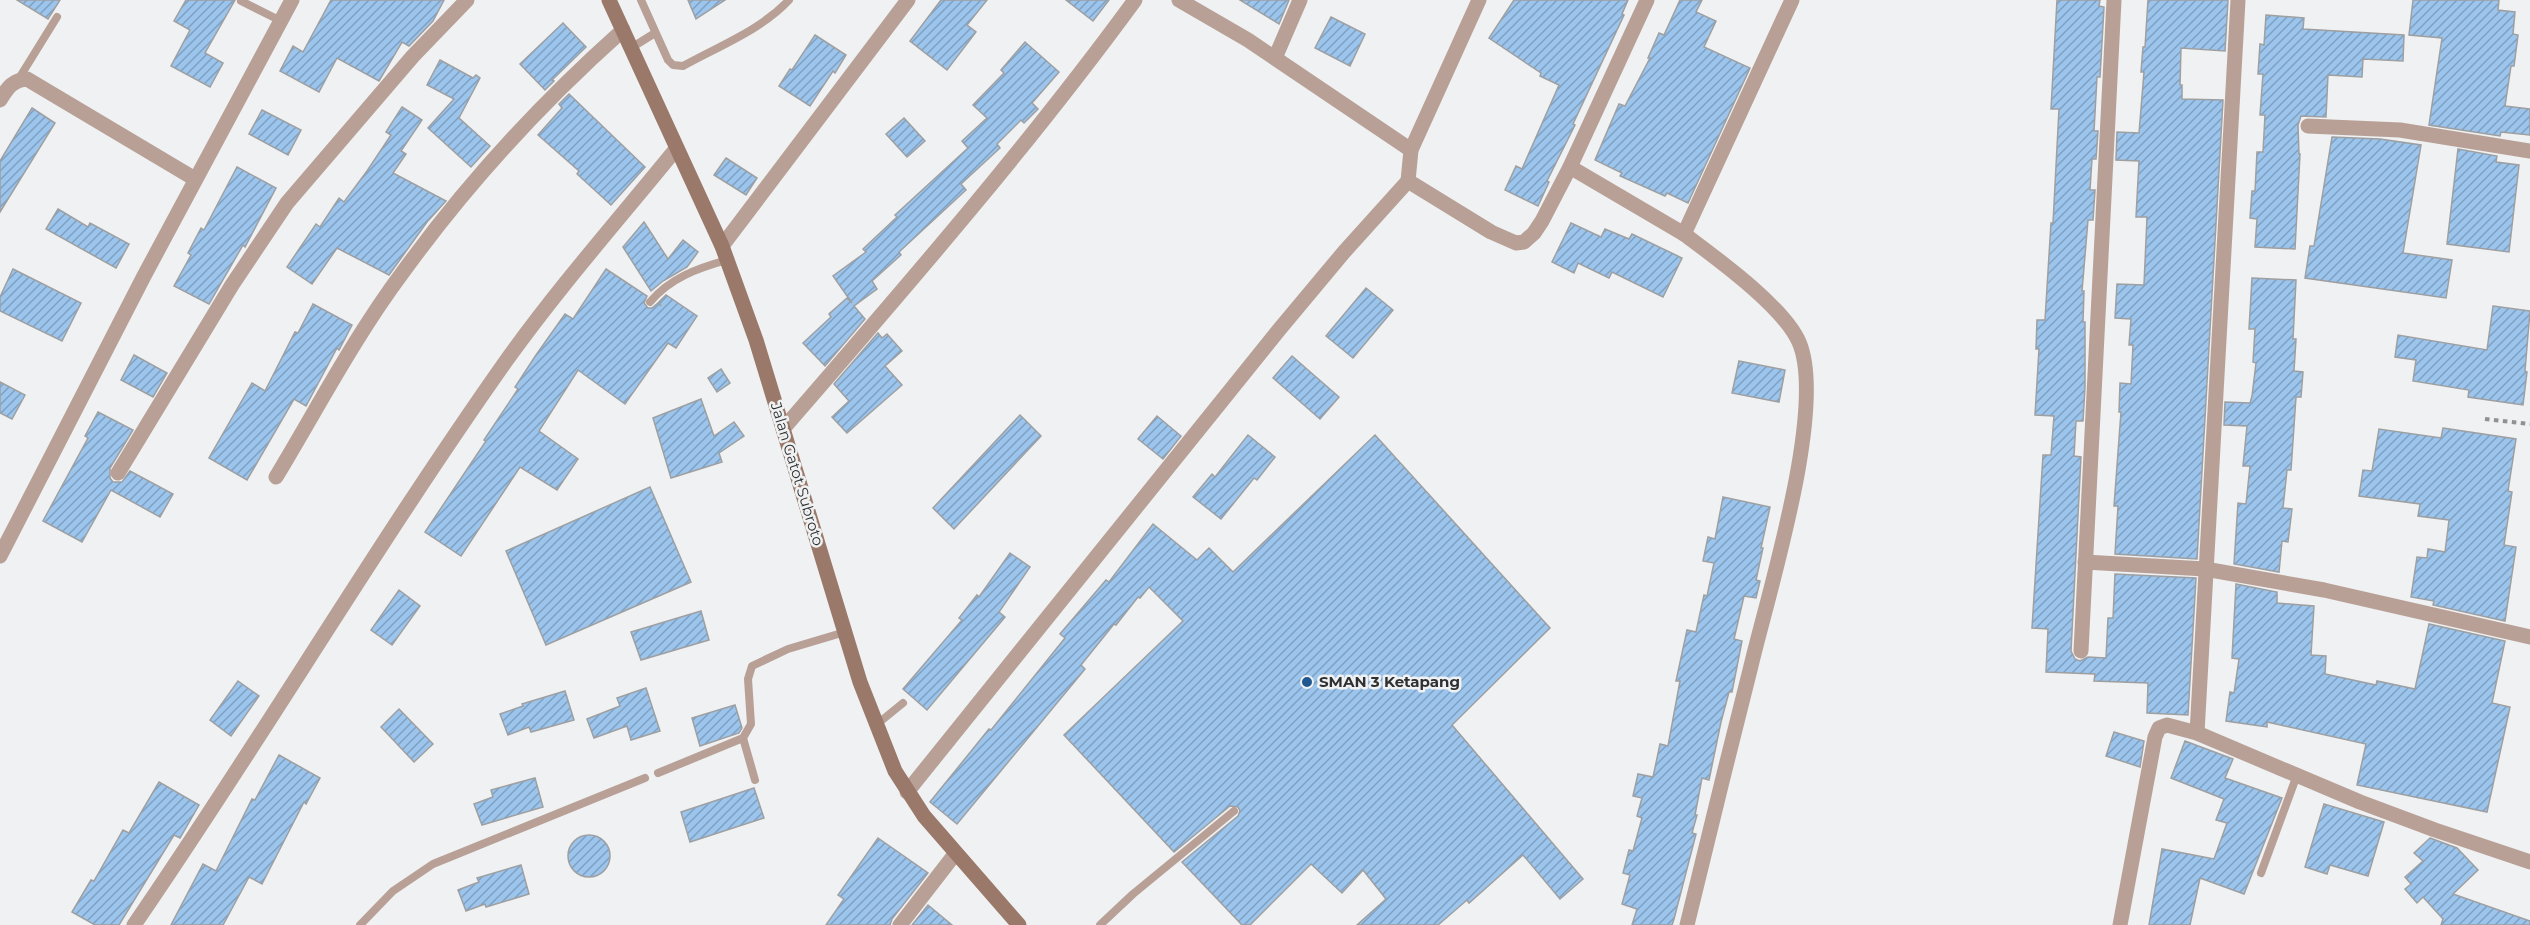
<svg xmlns="http://www.w3.org/2000/svg" width="2530" height="925" font-family="Montserrat,sans-serif">
<style>
.building{fill:url(#building-hatch);stroke:#9e9fa1;stroke-width:1.5}
.lines{fill:none;stroke-linecap:round;stroke-linejoin:round}
.path{stroke:#909192;stroke-width:4;stroke-dasharray:4.5 4.5;stroke-linecap:butt}
.lane{stroke:#b8a096;stroke-width:8}
.street{stroke:#b8a096;stroke-width:15}
.secondary{stroke:#9b796a;stroke-width:15}
.poi-dot{fill:#205991;stroke:#eff1f2;stroke-width:2}
.labels{text-anchor:middle;stroke-width:5;stroke-linejoin:round;paint-order:stroke}
.street-label{font-size:15px;fill:#2f3031;stroke:#eff1f2}
.poi-label{font-size:15px;font-weight:bold;fill:#2f3031;stroke:#eff1f2;text-anchor:start}
</style>
<defs>
<pattern id="building-hatch" width="6" height="6" patternUnits="userSpaceOnUse" patternTransform="scale(1.5)"><rect width="6" height="6" fill="#9cc5ed"/><path d="M-1 1l2-2M0 6l6-6M5 7l2-2" fill="none" stroke="#80a0c1"/></pattern>
</defs>
<rect width="100%" height="100%" fill="#eff1f2"/>
<g class="building">
<path d="M17,0H60L48,19Z"/>
<path d="M186,0H235L205,53L223,63L210,87L171,66L190,30L174,21Z"/>
<path d="M331,0H444L433,21L409,46L402,42L379,81L337,58L319,92L280,71L293,46L303,52Z"/>
<path d="M688,0H725L696,19Z"/>
<path d="M941,0H987L967,25L976,32L947,70L910,41Z"/>
<path d="M1066,0H1109L1093,21Z"/>
<path d="M1240,0H1289L1279,24Z"/>
<path d="M1514,0H1628L1622,14L1624,15L1573,124L1575,125L1547,181L1549,182L1538,206L1505,190L1516,166L1522,169L1559,85L1540,76L1541,73L1489,38Z"/>
<path d="M1680,0H1702L1696,12L1716,21L1704,47L1750,68L1688,203L1667,193L1665,196L1620,176L1622,173L1595,160L1619,104L1625,106L1650,58H1648L1659,33L1664,35Z"/>
<path d="M2057,0H2100L2099,6L2104,7L2100,77H2097L2094,131H2098L2096,159H2092L2090,190H2095L2093,220H2088L2082,291H2084L2083,322H2085V387L2083,421H2076L2074,456L2081,457L2071,651L2075,659L2080,661L2088,657L2106,658L2108,618H2113L2115,574L2196,578L2188,715L2147,713L2148,683L2094,681L2095,674L2046,672L2048,629L2032,628L2043,455H2051L2054,416L2035,415L2039,349H2036L2037,320H2045L2051,223H2053L2059,109H2051Z"/>
<path d="M2148,0H2228L2225,51L2181,48L2180,85H2182V99L2223,100L2197,559L2115,554L2118,506H2114L2121,412H2119L2120,383L2131,384L2133,345H2129L2131,319L2115,318L2117,284L2144,285L2147,217H2136L2139,161L2116,160L2117,132L2139,133L2144,72H2141L2143,47H2145Z"/>
<path d="M2413,0H2499L2498,10L2515,12L2513,34L2518,35L2514,66H2511L2505,106L2530,109V135L2501,132L2500,136L2429,125L2442,38L2409,35Z"/>
<path d="M2266,15L2304,18L2303,29L2404,35L2403,61L2363,59L2362,77L2328,75L2326,117L2301,116L2298,125L2299,154H2300L2295,249L2255,247L2257,219L2250,218L2252,191H2255L2257,152H2263L2265,115H2260L2263,74H2258L2260,44L2264,45Z"/>
<path d="M1331,17L1365,34L1350,66L1315,48Z"/>
<path d="M563,23L586,47L552,80L554,81L545,90L520,64Z"/>
<path d="M815,35L846,55L835,73L833,71L810,106L779,86L790,69L792,70Z"/>
<path d="M1025,42L1059,72L1032,103L1038,109L1024,123L1021,120L997,144L1000,148L961,184L966,190L899,252L901,255L872,281L877,289L854,306L865,319L825,366L803,343L831,317L829,314L847,298L852,303L833,276L866,252L863,249L897,217L895,215L968,148L962,141L987,118L973,105L1004,73L1001,70Z"/>
<path d="M440,60L473,78L476,75L480,78L459,118L490,146L471,167L428,128L454,99L427,85Z"/>
<path d="M569,94L645,167L611,205L577,174L579,171L538,135L562,108L559,104Z"/>
<path d="M402,107L422,120L401,151L406,154L393,173L446,201L427,222L389,275L337,248L312,284L287,267L316,224L320,227L339,198L344,202L367,171L391,135L386,132Z"/>
<path d="M32,108L55,123L0,212V161Z"/>
<path d="M262,110L301,130L288,155L249,134Z"/>
<path d="M904,118L925,141L907,157L886,134Z"/>
<path d="M2332,137L2380,139L2421,145L2403,253L2452,260L2446,298L2305,278L2310,246H2314Z"/>
<path d="M2458,149L2497,156L2496,162L2519,165L2509,252L2447,244Z"/>
<path d="M726,158L757,178L746,195L714,175Z"/>
<path d="M237,167L276,188L245,247L243,245L209,304L174,286L191,255L188,253L201,228L204,230Z"/>
<path d="M58,209L88,227L90,223L129,244L116,268L46,229Z"/>
<path d="M644,222L668,259L683,240L698,252L687,267L663,281L651,291L623,247Z"/>
<path d="M1571,223L1601,237L1605,229L1629,239L1632,234L1682,258L1663,297L1612,272L1609,278L1578,263L1574,273L1552,262Z"/>
<path d="M13,269L81,303L62,341L0,311V297Z"/>
<path d="M606,269L647,296L644,303L648,308H652L658,303L661,306L659,302L666,295L697,316L676,348L668,343L625,404L578,370L539,431L578,459L557,490L520,467L461,556L425,532L486,441L484,440L518,389L515,387L536,355L565,314L573,319Z"/>
<path d="M2252,278L2296,280L2293,339H2296L2294,371L2303,372L2301,397H2296L2291,470H2287L2283,508L2292,509L2288,542L2282,541L2279,572L2234,564L2238,503L2246,504L2250,466H2243L2247,426L2224,425L2225,402L2250,403L2252,396L2256,363L2253,362L2255,329H2249Z"/>
<path d="M1366,288L1393,310L1353,358L1326,336Z"/>
<path d="M313,304L352,325L339,350L337,348L306,406L294,399L247,480L209,458L252,383L265,391L295,332L298,333Z"/>
<path d="M2493,306L2530,311L2525,371L2527,372L2523,405L2468,397L2469,390L2413,381L2416,360L2395,357L2398,335L2487,350Z"/>
<path d="M878,333L882,338L887,334L902,351L885,366L902,385L847,433L832,417L849,401L834,384Z"/>
<path d="M134,355L167,373L153,397L121,380Z"/>
<path d="M1292,356L1339,397L1320,419L1273,378Z"/>
<path d="M1739,361L1785,370L1779,402L1732,393Z"/>
<path d="M721,369L730,383L717,392L708,378Z"/>
<path d="M0,382L25,395L12,419L0,413Z"/>
<path d="M701,399L714,436L734,422L744,436L719,453L722,462L671,478L653,418Z"/>
<path d="M98,412L133,430L110,468V478L113,482H122L130,471L173,494L160,517L111,490L82,542L43,521L88,438L85,436Z"/>
<path d="M1020,415L1041,436L954,529L933,508Z"/>
<path d="M1157,416L1181,436L1163,459L1138,439Z"/>
<path d="M2443,428L2516,439L2508,491L2512,492L2504,545L2516,547L2505,621L2433,605L2434,601L2411,597L2417,557L2427,558L2428,549L2445,552L2449,520L2418,516L2420,504L2359,496L2363,470L2372,471L2379,429L2441,438Z"/>
<path d="M1248,435L1275,457L1257,480L1254,478L1221,519L1193,497L1212,474L1215,477Z"/>
<path d="M1375,435L1550,628L1452,725L1583,879L1560,899L1523,855L1469,903L1467,900L1438,925H1357L1386,899L1363,870L1342,893L1311,864L1250,925H1242L1182,862L1238,816L1240,811L1238,807L1230,806L1174,852L1064,735L1183,621L1149,587L1140,598L1138,597L1116,625L1114,624L1081,665L1085,669L957,824L930,802L989,729L991,730L1065,638L1060,634L1106,580L1109,582L1153,524L1197,560L1209,548L1233,572Z"/>
<path d="M650,487L691,582L546,645L506,551Z"/>
<path d="M1723,497L1770,507L1761,548H1763L1756,580L1760,581L1756,598L1744,596L1734,639L1742,641L1732,692H1729L1721,722L1709,780L1702,778L1695,815H1697L1692,833L1696,834L1674,919L1672,925H1632L1637,909L1622,904L1630,875L1623,873L1629,850L1633,851L1642,818L1637,816L1642,798L1633,796L1638,774L1653,777L1660,744L1668,746L1680,681H1676L1687,630L1696,632L1704,595L1707,596L1714,563L1703,561L1708,537L1715,539Z"/>
<path d="M1010,553L1030,567L999,612L1005,617L927,710L903,689L962,620L959,618L977,595L979,597Z"/>
<path d="M2236,584L2277,592V603L2314,606L2311,655L2326,656L2325,674L2376,685L2377,681L2415,689L2429,624L2505,641L2492,703L2510,707L2487,812L2357,785L2366,744L2267,722V727L2226,721L2230,692L2234,693L2239,659L2232,658Z"/>
<path d="M399,590L420,606L392,645L371,630Z"/>
<path d="M701,611L709,640L641,660L631,632Z"/>
<path d="M238,681L259,696L231,736L210,720Z"/>
<path d="M646,688L660,731L631,740L627,726L594,738L587,719L620,706L617,698Z"/>
<path d="M565,691L574,720L531,732L529,727L508,735L500,714L523,706L522,704Z"/>
<path d="M735,705L742,728L739,733L700,746L692,718Z"/>
<path d="M399,709L433,744L414,762L381,727Z"/>
<path d="M2114,732L2144,741L2140,767L2106,756Z"/>
<path d="M2185,741L2233,759L2225,778L2282,798L2244,894L2200,878L2190,925H2149L2162,849L2214,859L2227,823L2216,820L2224,799L2171,778Z"/>
<path d="M279,755L320,778L306,804L304,802L262,884L249,877L223,925H171L203,864L216,871L252,799L255,800Z"/>
<path d="M535,778L543,807L482,825L474,804L493,797L491,790Z"/>
<path d="M159,782L199,805L180,838L174,835L119,925H95L72,912L91,880L94,881L123,830L129,833Z"/>
<path d="M754,788L764,818L690,842L681,812Z"/>
<path d="M2324,804L2384,822L2368,876L2330,865L2327,874L2305,867Z"/>
<circle cx="589" cy="856" r="21"/>
<path d="M878,838L928,873L892,919L890,925H826L844,899L838,895Z"/>
<path d="M2430,838L2457,848L2478,870L2453,894L2530,921V925H2441L2443,919L2423,897L2417,903L2405,889L2411,884L2405,877L2423,861L2414,853Z"/>
<path d="M521,865L529,894L486,907L485,904L466,911L458,890L479,882L477,878Z"/>
<path d="M928,905L952,925H912Z"/>
</g>
<g class="lines">
<path class="path" d="M2485,419L2530,424"/>
<g class="lane">
<path d="M641,0L668,60L673,65L683,66C719,46 761,30 789,0"/>
<path d="M241,1L281,21"/>
<path d="M631,48L655,33"/>
<path d="M18,80L57,17"/>
<path d="M650,302C670,278 698,268 727,260"/>
<path d="M876,725L903,703"/>
<path d="M743,738L755,780"/>
<path d="M658,773L743,738L751,724L748,679L752,666L788,649L845,632"/>
<path d="M2261,873L2297,775"/>
<path d="M360,925L393,891L433,864L645,778"/>
<path d="M1100,925L1133,894L1234,811"/>
</g>
<g class="street">
<path d="M1179,0L1248,40L1411,150"/>
<path d="M1275,58L1300,0"/>
<path d="M0,100C7,89 12,80 27,79L195,179"/>
<path d="M2308,126L2400,130L2530,151"/>
<path d="M1570,167L1684,234L1792,0"/>
<path d="M1408,181L1491,232L1516,243L1524,242L1534,233L1542,221L1570,167L1647,0"/>
<path d="M1684,234C1716,258 1783,306 1799,342C1827,407 1768,594 1751,666C1729,752 1708,839 1687,925"/>
<path d="M722,246L908,0"/>
<path d="M783,429C904,289 1026,149 1135,0"/>
<path d="M118,473L232,285L287,203L413,56L467,0"/>
<path d="M276,477C317,409 355,336 403,272C467,184 542,102 623,30"/>
<path d="M0,556L144,276L292,0"/>
<path d="M2085,562L2205,569L2324,590L2530,637"/>
<path d="M2081,651L2114,0"/>
<path d="M2197,733L2238,0"/>
<path d="M907,792L1278,331L1344,252L1408,181L1411,150L1479,0"/>
<path d="M134,925C262,739 376,545 506,361C559,287 619,219 676,149"/>
<path d="M900,925L955,854"/>
<path d="M2120,925L2155,737L2159,728L2167,725L2197,733L2360,802L2435,830L2530,862"/>
</g>
<path class="secondary" d="M609,0L722,246L756,340L860,682L895,771L924,816L1019,925"/>
</g>
<circle class="poi-dot" cx="1307" cy="682" r="6"/>
<g class="labels">
<g class="street-label">
<text transform="translate(797 474) rotate(73)" y="5">Jalan Gatot Subroto</text>
</g>
<g class="poi-label">
<text x="1319" y="687">SMAN 3 Ketapang</text>
</g>
</g>
</svg>
